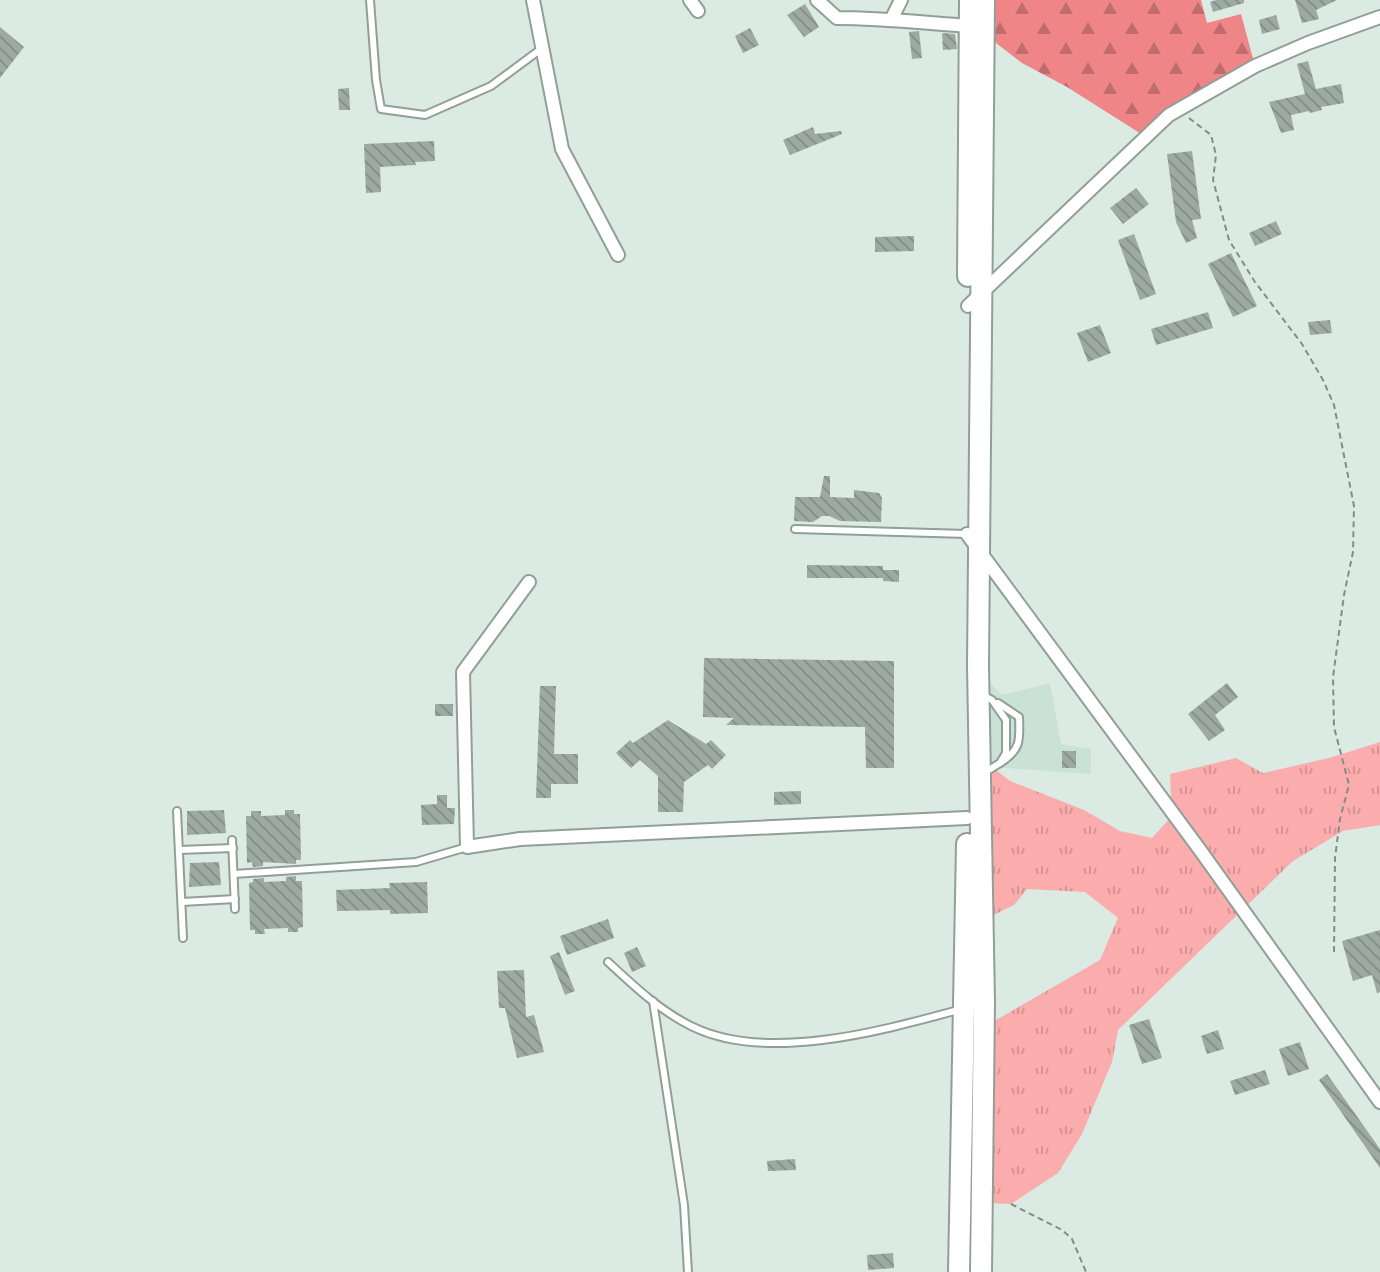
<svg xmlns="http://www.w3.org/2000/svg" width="1380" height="1272" font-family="'Fira Sans Condensed',sans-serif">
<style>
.built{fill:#cae1d6}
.grass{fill:url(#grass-tufts)}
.forest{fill:url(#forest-firs)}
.building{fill:url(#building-back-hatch)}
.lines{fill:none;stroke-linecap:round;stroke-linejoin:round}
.service-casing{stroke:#919f98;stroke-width:10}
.minor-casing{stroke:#919f98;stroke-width:16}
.primary-casing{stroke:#919f98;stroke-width:24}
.path{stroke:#838d88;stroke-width:2;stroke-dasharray:6 4;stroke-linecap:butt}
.service{stroke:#fff;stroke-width:6}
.minor{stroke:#fff;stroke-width:12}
.primary{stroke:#fff;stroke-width:20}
</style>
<defs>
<pattern id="grass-tufts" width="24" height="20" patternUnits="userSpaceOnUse" patternTransform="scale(2)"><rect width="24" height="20" fill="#faadac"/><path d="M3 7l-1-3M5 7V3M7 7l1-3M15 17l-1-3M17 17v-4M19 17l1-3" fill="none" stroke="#d59493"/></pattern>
<pattern id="forest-firs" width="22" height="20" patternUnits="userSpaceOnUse" patternTransform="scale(2)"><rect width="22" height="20" fill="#ef8586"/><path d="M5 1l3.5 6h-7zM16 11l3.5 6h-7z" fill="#c06b6c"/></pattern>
<pattern id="building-back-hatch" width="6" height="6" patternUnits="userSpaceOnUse" patternTransform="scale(2)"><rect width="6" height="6" fill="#9caaa3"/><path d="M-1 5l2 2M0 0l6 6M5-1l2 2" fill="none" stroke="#85918b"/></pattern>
</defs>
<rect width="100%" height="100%" fill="#dbeae2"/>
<path class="built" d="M972,665L1002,695L1050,683L1061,744L1091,749V774L992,767L972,780Z"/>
<path class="grass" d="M1380,742V825L1343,831L1293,861L1118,1030L1112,1062L1082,1134L1058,1173L1011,1204L968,1202L970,1035L1100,960L1118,918L1085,892L1027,889L1014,905L971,926L972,780L992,767L1010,781L1084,810L1120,831L1152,838L1172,816L1170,774L1236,758L1263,773L1329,758Z"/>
<path class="forest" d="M975,0H1201L1207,23L1241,14L1255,66L1146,137L1067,87L1022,63L974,26Z"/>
<g class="building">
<path d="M1216,0H1244V3L1213,12L1210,2Z"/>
<path d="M1295,0H1337L1316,10L1319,19L1302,23Z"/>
<path d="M805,4L819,27L804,37L787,15Z"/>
<path d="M1276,15L1280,29L1262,34L1259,20Z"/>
<path d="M0,27L24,47L0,78Z"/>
<path d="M750,28L759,45L743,53L735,36Z"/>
<path d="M919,31L922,58L912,59L909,32Z"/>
<path d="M942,33L955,34L957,49L943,50Z"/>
<path d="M1308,61L1316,89L1341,84L1344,103L1321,107L1322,110L1310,113L1309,111L1291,115L1294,130L1281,133L1269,102L1305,94L1297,64Z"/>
<path d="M349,88L350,110H339L338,89Z"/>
<path d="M813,127L815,134L841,131L842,134L790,155L783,140Z"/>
<path d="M434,141L435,161L415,162L416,165L380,167L381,192L366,193L364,144Z"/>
<path d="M1192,151L1201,219L1192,220L1197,238L1186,243L1176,222L1167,154Z"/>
<path d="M1136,188L1149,204L1123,224L1110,208Z"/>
<path d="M1276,221L1282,234L1255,246L1249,233Z"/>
<path d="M1134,234L1156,294L1140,300L1118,240Z"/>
<path d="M914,236V251L875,252V237Z"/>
<path d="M1231,253L1257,306L1233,317L1208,264Z"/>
<path d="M1208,312L1213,328L1156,345L1151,329Z"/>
<path d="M1330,320L1332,333L1310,335L1308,322Z"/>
<path d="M1100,325L1111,353L1088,362L1077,333Z"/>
<path d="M824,476H830V497L854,498V490L879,493L882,498L881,522L840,521L829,516H822L813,522L794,521L795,497H820Z"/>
<path d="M807,565L883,566V570H899V582L883,581V578H807Z"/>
<path d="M704,658L894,661V768H866L865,727L726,725L734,718L703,717Z"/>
<path d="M1227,683L1238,697L1215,715L1225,730L1209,741L1188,714Z"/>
<path d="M540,686H556L554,754H578V784H551V798H536Z"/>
<rect x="435" y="704" width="18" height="12"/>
<path d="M668,720L706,744L711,740L726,755L712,769L708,765L684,782L683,812H658V776L640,760L631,768L616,753L630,740L633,743Z"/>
<rect x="1062" y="751" width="14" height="17"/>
<path d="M801,791V804L774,805V792Z"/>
<path d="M437,795H447V808H455L454,824L422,825L421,805L437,804Z"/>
<path d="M224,810L226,833L187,835V811Z"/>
<path d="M285,810H294V814H300L301,860H296V864L263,862V866L253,867L252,862L247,863L246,816H251V811H261V816L285,815Z"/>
<path d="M219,862L221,885L189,887L190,863Z"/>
<path d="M296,876V881H302L303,927L298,928V932H288V928L264,929L265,934H255V930H250L249,883L253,882V879L264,878V882L286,881V877Z"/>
<path d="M427,882L428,913L390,914V910L337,911L336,890L390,888L389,883Z"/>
<path d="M608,919L614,938L567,955L560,936Z"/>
<path d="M1380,930V992L1377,993L1372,975L1353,981L1342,941Z"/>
<path d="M637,947L646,966L632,972L624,953Z"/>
<path d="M559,952L575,991L565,995L550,956Z"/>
<path d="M524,970L526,1017L534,1015L544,1052L517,1058L505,1008H499L497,971Z"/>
<path d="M1149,1019L1162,1058L1142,1064L1129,1025Z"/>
<path d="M1218,1030L1224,1049L1207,1054L1201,1036Z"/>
<path d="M1300,1042L1309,1069L1288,1076L1279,1049Z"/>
<path d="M1265,1070L1270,1084L1235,1095L1230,1081Z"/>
<path d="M1327,1074L1380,1149V1168L1319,1080Z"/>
<path d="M795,1159L796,1170L768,1171L767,1161Z"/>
<path d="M893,1253L894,1268L868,1270L867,1255Z"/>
</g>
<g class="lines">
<defs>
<g id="service">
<path d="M370,0L376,80L381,109L425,115L491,86L541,49"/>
<path d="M795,529L967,534"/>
<path d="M998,703L1019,717C1020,740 1021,750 1000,763"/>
<path d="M984,773L1000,763L1006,753V720L992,700L984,696"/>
<path d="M177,811L183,938"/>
<path d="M232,840L235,909"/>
<path d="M179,850L233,848"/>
<path d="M234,874L416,862L467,847"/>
<path d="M182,902L235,899"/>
<path d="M608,962C634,986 659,1010 691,1026C767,1064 884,1030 962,1009"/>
<path d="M653,1001L684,1205L688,1272"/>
</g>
<g id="minor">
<path d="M533,0L562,149L618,255"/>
<path d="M690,0L698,11"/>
<path d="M817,0L837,18C882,18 925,23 970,26"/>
<path d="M892,18L901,0"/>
<path d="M968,306L1169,115L1255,66L1308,43L1380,17"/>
<path d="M967,534L1200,850L1380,1102"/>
<path d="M529,582L463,672L467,847L520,839L967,818"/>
</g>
<g id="primary">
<path d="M968,276L970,0"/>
<path d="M959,1272L967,844"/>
<path d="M981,1272L984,1003L978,666L984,0"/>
</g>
</defs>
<use href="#service" class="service-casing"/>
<use href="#minor" class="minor-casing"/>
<use href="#primary" class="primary-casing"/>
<g class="path">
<path d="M1189,118L1211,135L1216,155L1213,180L1229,240L1255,282L1302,344L1323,380L1334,405L1354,506L1353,552L1344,595L1333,677L1334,727L1349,785L1340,819L1335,858L1334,953"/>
<path d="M1011,1204L1062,1230L1072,1239L1086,1272"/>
</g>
<use href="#service" class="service"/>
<use href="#minor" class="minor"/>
<use href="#primary" class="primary"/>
</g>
</svg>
